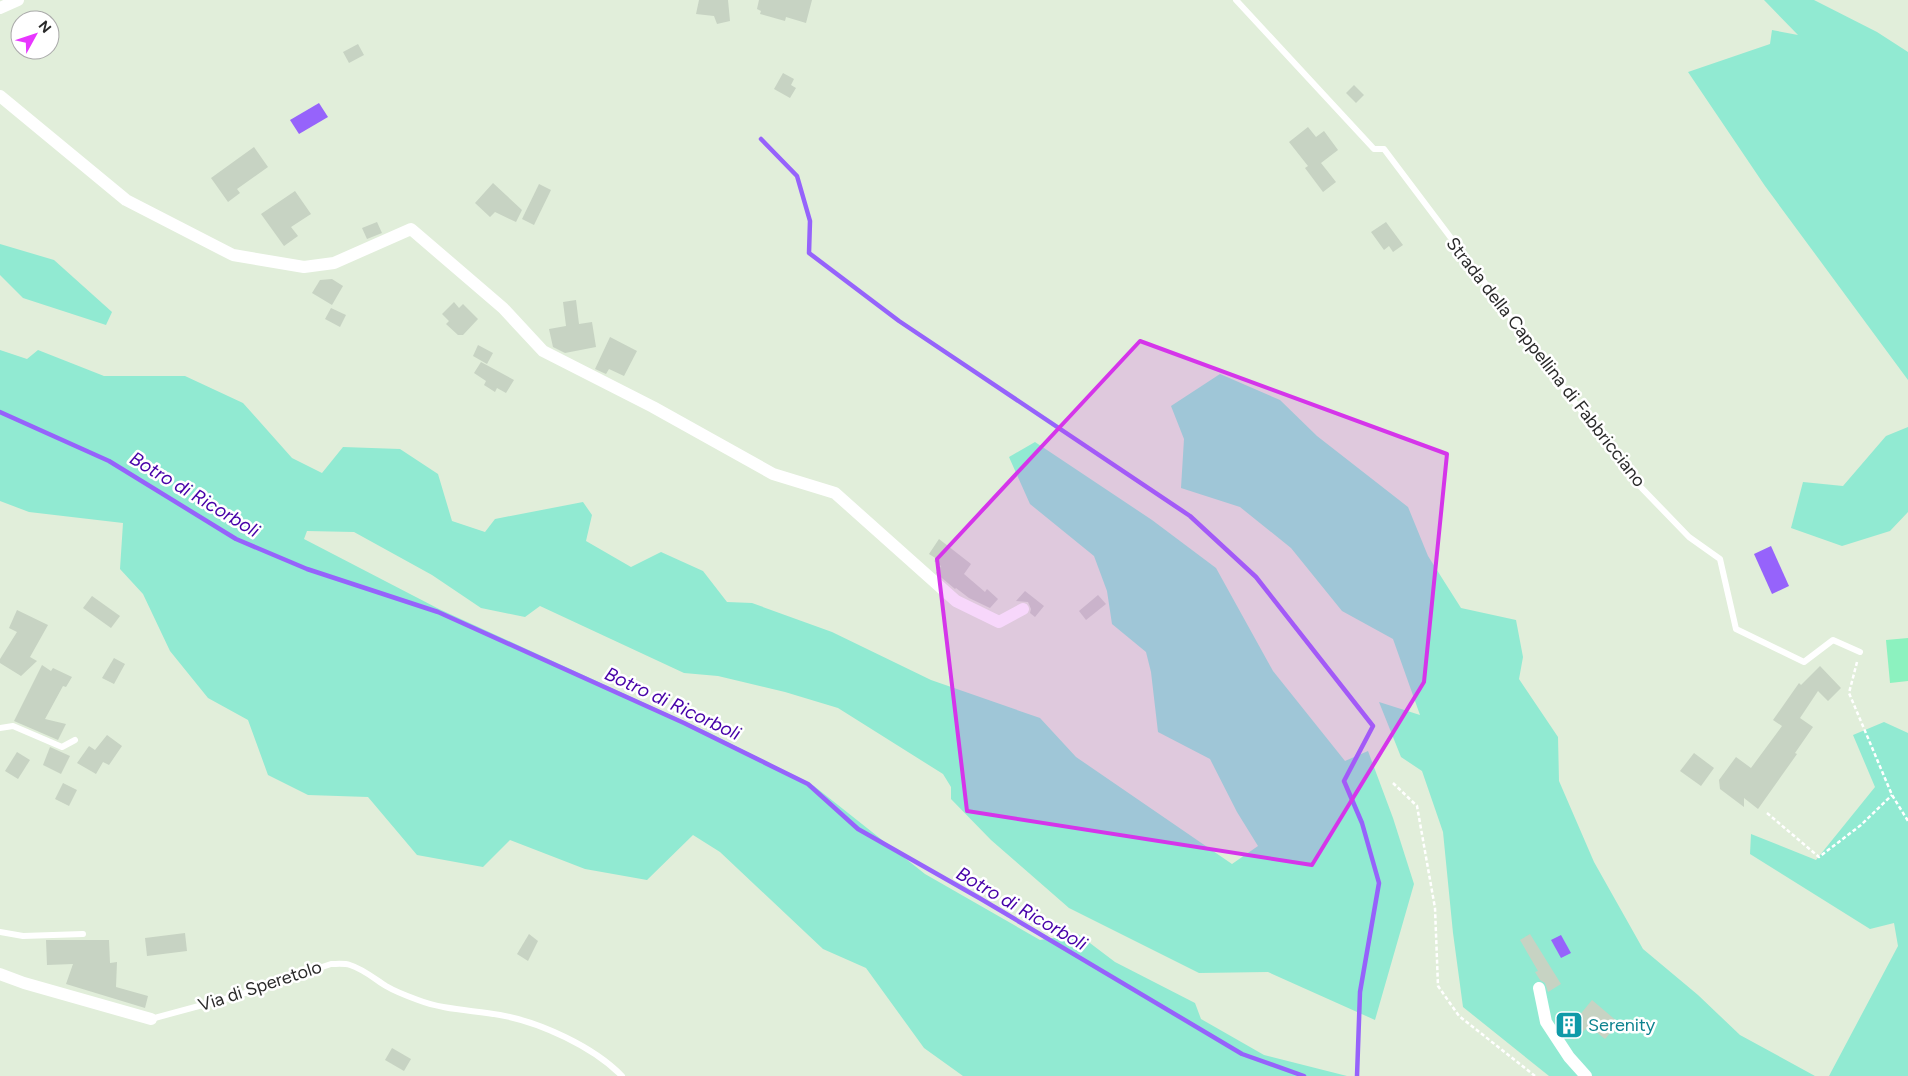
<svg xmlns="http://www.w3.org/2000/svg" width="1908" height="1076" font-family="Figtree,sans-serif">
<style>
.green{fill:#91ead2}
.pitch{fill:#8cf2bf}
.water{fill:#9663fb}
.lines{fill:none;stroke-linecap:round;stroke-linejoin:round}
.stream{stroke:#9663fb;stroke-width:4.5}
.building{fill:#c7d3c3}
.path{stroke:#fff;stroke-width:2.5;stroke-dasharray:4 2.5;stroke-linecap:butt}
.lane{stroke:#fff;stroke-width:6}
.street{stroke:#fff;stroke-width:12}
.marked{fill:#d535ea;fill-opacity:0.2;stroke:#d535ea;stroke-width:4;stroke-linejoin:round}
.labels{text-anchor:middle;stroke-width:5;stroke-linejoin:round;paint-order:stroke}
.street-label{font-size:18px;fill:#2a2a2a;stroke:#fff}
.culture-label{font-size:18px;fill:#0d838f;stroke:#fff;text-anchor:start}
.water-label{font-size:19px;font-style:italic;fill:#4600a8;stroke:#fff}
</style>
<rect width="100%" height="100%" fill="#e1eeda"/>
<g class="green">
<path d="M1764,0H1814L1877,32L1908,52V380L1765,186L1688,72L1770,44L1772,30L1798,35Z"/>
<path d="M0,244L54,260L112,312L106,325L23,298L0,275Z"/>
<path d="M0,350L27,359L38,350L104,376H185L243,403L292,458L322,473L343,447L400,449L438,474L452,521L485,532L495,519L583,502L592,515L586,541L631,567L661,552L703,571L727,602L752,603L832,632L931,680L1040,718L1076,757L1232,864L1258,846L1237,812L1210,759L1158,732L1151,672L1146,652L1112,624L1107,591L1094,556L1030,504L1009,457L1035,442L1152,520L1216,568L1273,671L1345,761L1368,751L1393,818L1414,884L1375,1020L1268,972L1199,973L1069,908L991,840L951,799V787L943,774L838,708L785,692L718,676L684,673L540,606L525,617L481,608L432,575L354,532L307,531L304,539L439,609L710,733L814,786L925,874L1040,940L1078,934L1115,962L1195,1003L1201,1019L1264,1055L1347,1076H963L924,1048L866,968L823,949L720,852L693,835L647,880L585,869L510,840L483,867L417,855L368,797L308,795L268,775L248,720L208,698L170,651L143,594L120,569L123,523L29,512L0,501Z"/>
<path d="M1220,374L1280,400L1317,436L1408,507L1428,556L1461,608L1516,620L1523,657L1519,679L1558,737L1559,781L1594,862L1643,949L1698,995L1740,1035L1815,1076H1549L1463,1007L1453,933L1443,832L1422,771L1401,757L1379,702L1420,715L1393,639L1342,611L1291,548L1240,507L1181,488L1184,439L1171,406Z"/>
<path d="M1908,427V512L1890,531L1842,546L1791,528L1803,482L1843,486L1886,436Z"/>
<path d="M1884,722L1908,733V1076H1829L1898,946L1894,923L1870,929L1750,854L1751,834L1816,860L1875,787L1853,735Z"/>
</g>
<path class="pitch" d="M1908,638V681L1890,683L1886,640Z"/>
<g class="water">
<path d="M319,103L328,117L299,134L290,120Z"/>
<path d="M1771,546L1789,586L1772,594L1754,554Z"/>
<path d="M1561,935L1571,953L1561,958L1551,940Z"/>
</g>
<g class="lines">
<g class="stream">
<path d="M761,139L797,176L810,221L809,253L899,321L1190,516L1256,577L1373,726L1344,781L1362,823L1379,883L1360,992L1357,1076"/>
<path d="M0,412L109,461L236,539L307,569L438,612L684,723L808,784L858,829L981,899L1242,1054L1304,1076"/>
</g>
</g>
<g class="building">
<path d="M699,0H728L730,21L717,24L714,16L696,14Z"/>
<path d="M759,0H812L806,23L786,17L785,21L760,14L761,11L757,9Z"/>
<path d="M358,44L364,55L349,63L343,52Z"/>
<path d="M783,73L794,79L791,85L796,88L790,98L774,89Z"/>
<path d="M1354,85L1364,95L1356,103L1346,93Z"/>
<path d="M1308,127L1316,137L1324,131L1338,150L1321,163L1336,182L1323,192L1305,168L1308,166L1289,142Z"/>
<path d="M254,147L268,167L237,189L240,193L228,202L211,178Z"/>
<path d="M493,183L522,210L516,222L495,212L490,217L475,203Z"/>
<path d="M539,184L551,190L534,225L522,219Z"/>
<path d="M295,191L311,214L291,227L298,236L284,246L261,214Z"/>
<path d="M377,222L382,233L367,239L362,228Z"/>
<path d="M1386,222L1403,245L1393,252L1389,246L1384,250L1371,232Z"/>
<path d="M332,279L343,286L332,305L312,293L320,280Z"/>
<path d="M576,300L579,324L592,322L596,347L565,353L553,347L549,329L566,326L563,302Z"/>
<path d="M454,302L459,308L463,304L478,319L463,335H458L446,324L449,321L442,314Z"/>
<path d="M331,308L346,315L340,327L325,319Z"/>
<path d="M610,337L637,351L624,376L609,369L606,374L595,369Z"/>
<path d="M478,345L493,353L487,364L473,356Z"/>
<path d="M481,362L514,380L506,393L497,388L495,392L484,385L486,381L474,373Z"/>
<path d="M939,539L971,564L964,574L985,592L987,589L998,599L990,608L969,598L956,588L955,589L936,573L941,566L934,561L937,559L929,554Z"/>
<path d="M1025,591L1044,606L1035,617L1030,613L1031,609L1028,602L1016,601Z"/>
<path d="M1098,595L1106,604L1086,620L1079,611Z"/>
<path d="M92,596L120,616L111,628L83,608Z"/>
<path d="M17,610L48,625L30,657L37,661L21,676L0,663V659L17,632L9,628Z"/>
<path d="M114,658L125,664L114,684L102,678Z"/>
<path d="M42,665L51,671L53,668L72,677L66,687L63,686L45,719L66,724L58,740L14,721Z"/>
<path d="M1820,666L1841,688L1828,701L1818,691L1800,718L1813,727L1795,753L1797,754L1758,809L1744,798V807L1720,789L1719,780L1736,757L1751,768L1782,726L1773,720L1799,683L1801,685Z"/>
<path d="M107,735L122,746L109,765L103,762L96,774L77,763L89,746L95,750Z"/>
<path d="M50,747L70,756L61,774L43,765Z"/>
<path d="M17,752L30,760L18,779L5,771Z"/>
<path d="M1694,753L1714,768L1701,786L1680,771Z"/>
<path d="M63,783L77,790L69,806L55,799Z"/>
<path d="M185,933L187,951L147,956L145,938Z"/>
<path d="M529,934L538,941L528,961L517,954Z"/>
<path d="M1530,934L1561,984L1548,992L1545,983L1540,980L1535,972L1538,971L1520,940Z"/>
<path d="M46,940H109L110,963L117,962L116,987L148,996L145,1008L66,984L73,964L47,965Z"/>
<path d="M1592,1000L1619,1023L1605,1039L1589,1026L1574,1040L1555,1018L1564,1011L1574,1022Z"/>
<path d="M392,1048L411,1059L404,1071L385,1060Z"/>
</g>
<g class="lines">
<g class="path">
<path d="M1857,662L1849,693L1892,795L1908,821"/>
<path d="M1393,783L1417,806L1435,908L1438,986L1459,1016L1535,1076"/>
<path d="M1767,813L1819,857L1861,825L1892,795"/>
</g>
<g class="lane">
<path d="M1236,0L1374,149H1384L1631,477L1689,537L1720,559L1736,629L1804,662L1833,640L1860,652"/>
<path d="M0,728L13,726L62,747L75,740"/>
<path d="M0,932L23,936L83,934"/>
<path d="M151,1019L236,996L331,964C337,964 344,963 350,965C363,969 375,979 386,986C396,992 407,996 418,1000C444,1010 472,1010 500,1015C540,1022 594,1047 622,1076"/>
</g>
<g class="street">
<path d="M0,8L18,0"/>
<path d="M0,96L126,200L233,255L304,267L334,263L411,229L503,308L543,351L653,407L773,474L835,493L956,601L999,622L1023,609"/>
<path d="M0,974L24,983L151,1019"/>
<path d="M1539,988L1546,1022L1569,1057L1586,1076"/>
</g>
</g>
<path class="marked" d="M1140,341L1447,454L1424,682L1312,865L967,811L937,559Z"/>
<defs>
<symbol id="building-square" viewBox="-11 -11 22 22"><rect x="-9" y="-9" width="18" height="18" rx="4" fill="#0f9aa8" stroke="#fff"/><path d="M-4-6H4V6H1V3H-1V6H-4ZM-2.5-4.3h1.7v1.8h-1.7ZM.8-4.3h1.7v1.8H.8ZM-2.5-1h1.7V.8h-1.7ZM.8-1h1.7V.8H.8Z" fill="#fff"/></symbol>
</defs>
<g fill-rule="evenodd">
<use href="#building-square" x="1553" y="1009" width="32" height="32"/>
</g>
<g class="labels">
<g class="street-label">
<text transform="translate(1546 362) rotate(52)" y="6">Strada della Cappellina di Fabbricciano</text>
<text transform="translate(260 986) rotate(-18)" y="6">Via di Speretolo</text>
</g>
<g class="culture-label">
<text x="1588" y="1031">Serenity</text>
</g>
<g class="water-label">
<text transform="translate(195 494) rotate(31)" y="7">Botro di Ricorboli</text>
<text transform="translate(673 703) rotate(25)" y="7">Botro di Ricorboli</text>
<text transform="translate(1022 908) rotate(30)" y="7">Botro di Ricorboli</text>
</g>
</g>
<g transform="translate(35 35) rotate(50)"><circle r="24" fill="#ffffff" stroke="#aaaaaa"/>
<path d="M0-4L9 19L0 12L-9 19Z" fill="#e836ff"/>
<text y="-8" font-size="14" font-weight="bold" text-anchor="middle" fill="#2a2a2a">N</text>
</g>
</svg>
